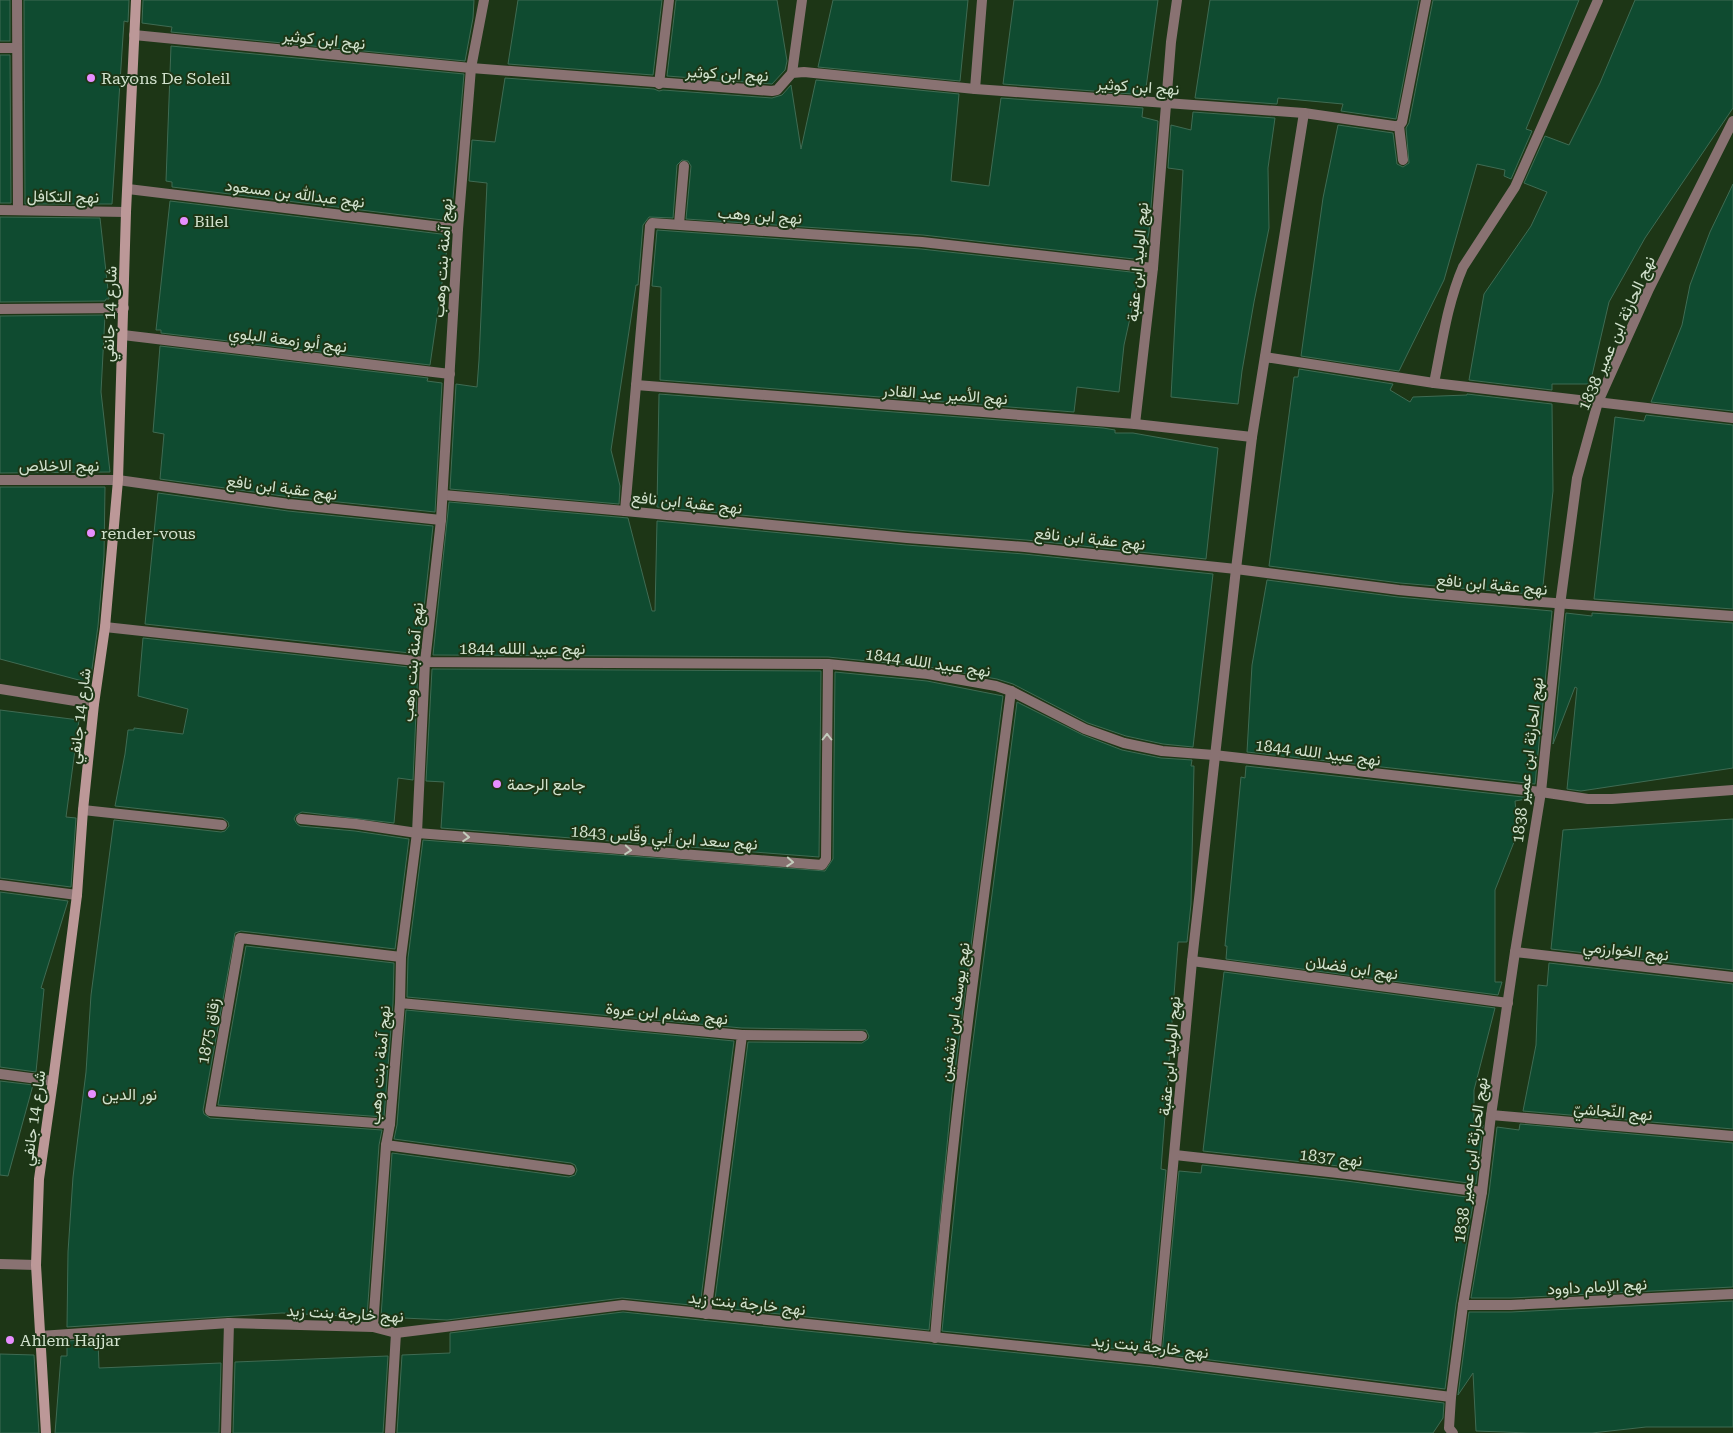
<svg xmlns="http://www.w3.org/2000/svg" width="1733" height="1433" font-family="'Roboto Serif',Vazirmatn,serif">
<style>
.building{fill:#0f4b30;stroke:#3f6b53}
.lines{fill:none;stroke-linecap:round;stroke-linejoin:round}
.street{stroke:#897272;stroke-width:10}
.secondary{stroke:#bc9898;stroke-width:10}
.oneway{stroke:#c3ccbc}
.poi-dot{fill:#e88eff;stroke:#1d3616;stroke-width:2}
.labels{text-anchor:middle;stroke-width:4;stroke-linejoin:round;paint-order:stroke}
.street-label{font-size:16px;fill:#d2e2ce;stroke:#1d3616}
.poi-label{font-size:16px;fill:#d2e2ce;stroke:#1d3616;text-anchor:start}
</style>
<rect width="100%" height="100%" fill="#1d3616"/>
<g class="building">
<rect x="0" y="0" width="10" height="41"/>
<path d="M24,0H129L128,22L124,21L112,204H25Z"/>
<path d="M143,0H474L473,18L465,61L171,32L172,27L142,23Z"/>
<path d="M518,0H662L653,75L508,64Z"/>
<path d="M676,0H777L787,61L785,70L772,84L667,76Z"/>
<path d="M833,0H968L960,81L818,67Z"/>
<path d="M1014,0H1158L1145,95L1003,84Z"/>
<path d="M1210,0H1419L1396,119L1341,111L1343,104L1278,98L1277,104L1195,98Z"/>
<path d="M1433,0H1579L1526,129L1532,131L1511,179L1504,176L1505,170L1477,164L1444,280L1399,371L1301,356L1323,198L1338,125L1393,133L1397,164L1403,167L1409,163L1406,128L1409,123Z"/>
<path d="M1635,0H1733V108L1645,238L1609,302L1590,384H1552V390L1469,380L1484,294L1531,226L1547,192L1524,183L1545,136L1569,145L1600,83Z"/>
<path d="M171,46L464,74L451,221L172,187V182L166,181Z"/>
<path d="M0,55H10L11,203H0Z"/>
<path d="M505,78L654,89L659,91L663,90L772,98L782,95L791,85L801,149L816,80L959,94L951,181L989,186L1001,98L1143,108L1142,117L1158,121L1149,232L1143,260L923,235L686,219L691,166L688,161L682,160L677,165L673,218L649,217L643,225L638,285H636L611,450L620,486L619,504L450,489L456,384L477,387L479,360L487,183L469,181L472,140L495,142Z"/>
<path d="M1193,112L1275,118L1268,168L1269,228L1254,302L1242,371L1238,404L1171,397L1183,170L1168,168L1171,125L1191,130Z"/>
<path d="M1733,184V411L1651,402L1682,325L1690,285L1710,232Z"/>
<path d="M170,201L449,235L430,365L161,333V330H156Z"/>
<path d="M0,217L100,218L109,299H106L105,301L0,302Z"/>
<path d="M657,230L921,249L1140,273L1124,345L1119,392L1077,387L1074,412L660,380L661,287L652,286Z"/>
<path d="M105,315L101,392L110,472L0,473V316Z"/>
<path d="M160,346L428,378L427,381L442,383L435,512L290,497L160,479L164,434L153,432Z"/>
<path d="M1299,369L1393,384L1390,390L1410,402L1413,397L1467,395V394L1552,404L1553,491L1542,595L1400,583L1269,566L1294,377H1298Z"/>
<path d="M659,394L1103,428L1115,430V433H1133L1218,448L1206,559L1026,540L908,531L657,507Z"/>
<path d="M1646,415L1733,425V609L1594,599L1615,417L1644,421Z"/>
<path d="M0,487H105L104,556L98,626L90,683L0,659Z"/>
<path d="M158,493L288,511L433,526L419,654L145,624Z"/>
<path d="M449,502L628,518L652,611H655L657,521L906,545L1024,554L1213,574L1193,747L1163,744L1126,736L1088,723L1013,684L997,679L929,667L828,657L433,655Z"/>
<path d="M1267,580L1398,597L1552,611L1535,784L1247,752L1252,665Z"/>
<path d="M1566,613L1592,616V613L1733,623V768L1581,791L1567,789L1577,688L1575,687L1553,744Z"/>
<path d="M143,638L418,668L413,780L398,778L394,823L302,812L296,815L294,819L297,824L300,826L355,831L409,839L395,949L241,931L235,933L203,1110L204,1114L210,1118L382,1130L379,1145L367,1317L282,1313L67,1327L68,1252L73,1177L86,1072L91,995L114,820L221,832L225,831L229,826L228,822L223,818L115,806L125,754L128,730H134V728L183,734L188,709L138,696Z"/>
<path d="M432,669L821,671L819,857L441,828L444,782L426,781Z"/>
<path d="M835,672L927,681L1003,696L952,1094L929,1330L714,1307L748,1042L862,1043L868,1039L869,1036L866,1030L742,1028L407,997L408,958L423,840L825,871L833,859Z"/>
<path d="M1017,702L1083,735L1122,750L1161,758L1192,760L1191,766H1194L1191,904L1187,942H1178L1161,1169L1166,1170L1149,1352L942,1331L966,1095Z"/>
<path d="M0,710L79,720L66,817L76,818L71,887L0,878Z"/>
<path d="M1246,766L1532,798L1515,801L1518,832L1495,890V982H1502L1498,995L1226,959L1227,946H1225L1241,777L1245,778Z"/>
<path d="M1733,819V970L1551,949L1563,830Z"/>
<path d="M0,892L68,901L41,988L44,989L36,1072L0,1067Z"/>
<path d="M246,946L394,963L393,1003L384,1117L218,1105Z"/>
<path d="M1549,963L1733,984V1129L1523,1111L1536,1045L1538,985L1547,986Z"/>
<path d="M1224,972L1495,1008L1474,1090V1123L1483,1125L1476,1184L1348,1167L1203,1151Z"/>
<path d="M406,1010L734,1041L700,1306L622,1298L447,1320L381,1317L392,1153L569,1177L575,1175L577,1170L575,1165L571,1163L394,1139L397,1125Z"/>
<path d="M0,1081L33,1085L8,1176L0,1175Z"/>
<path d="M1520,1124L1733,1143V1287L1511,1298H1471L1489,1193L1497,1127L1519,1130Z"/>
<path d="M1202,1165L1346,1181L1474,1198L1456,1304L1445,1389L1162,1354L1179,1171L1201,1173Z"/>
<path d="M1733,1301V1427H1646L1592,1433H1529L1476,1431L1473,1373L1458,1395L1469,1312H1511Z"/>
<path d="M623,1312L1154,1367L1444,1403L1443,1418L1433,1433H397L402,1355L450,1353V1333Z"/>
<path d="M98,1339L99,1368L221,1363L219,1433H55L61,1356H67V1341Z"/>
<path d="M0,1354L34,1355L39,1433H0Z"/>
<path d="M388,1356L383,1433H233L235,1362Z"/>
</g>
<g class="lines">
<g class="street">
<path d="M17,0L18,210"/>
<path d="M134,35L471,68L772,91L777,90L792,73L804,72L975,89L1304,113L1394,126H1399"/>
<path d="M0,48H17"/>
<path d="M792,73L802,0"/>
<path d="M659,84L669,0"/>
<path d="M975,89L982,0"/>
<path d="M1403,160L1399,126L1402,122L1426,0"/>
<path d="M128,189L458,229"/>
<path d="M0,210L126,212"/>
<path d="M679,224L684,166"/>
<path d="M0,309L124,308"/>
<path d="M123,335L450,374"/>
<path d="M1265,357L1434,383L1733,418"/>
<path d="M1434,383C1442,344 1447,304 1463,267L1515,187L1598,0"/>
<path d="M636,385L1135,424L1252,437"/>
<path d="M1135,424L1153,268L1171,42L1177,0"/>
<path d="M0,480H118L289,504L441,520"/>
<path d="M443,495L625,511L907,538L1025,547L1236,569L1399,590L1472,597L1733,616"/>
<path d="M625,511L650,226L652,223L922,242L1153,268"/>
<path d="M105,627L425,662L828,664L928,674L996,686L1011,691L1085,729L1124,743L1162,751L1214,755L1541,792L1588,799H1612L1733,790"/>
<path d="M0,689L94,704"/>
<path d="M83,810L222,825"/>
<path d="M301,819L356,824L417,833L822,865L826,859L828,664"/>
<path d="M0,885L77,895"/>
<path d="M1515,952L1733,977"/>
<path d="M1192,961L1508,1003"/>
<path d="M400,1003L742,1035L706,1314"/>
<path d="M742,1035L862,1036"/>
<path d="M0,1074L53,1081"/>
<path d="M1491,1115L1733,1136"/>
<path d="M390,1124L210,1111L240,938L401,957"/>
<path d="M386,1145L570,1170"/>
<path d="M1175,1155L1347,1174L1482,1192"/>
<path d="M0,1264L36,1265"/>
<path d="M1463,1305H1511L1733,1294"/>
<path d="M373,1327L386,1145L390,1124L400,1003L401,957L417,833L425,662L441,520L458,229L471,68L484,0"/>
<path d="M40,1336L229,1323L373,1327L396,1333L623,1305L1155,1360L1451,1397"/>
<path d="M935,1338C952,1121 983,906 1011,691"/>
<path d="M1155,1360L1192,961L1236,569L1252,437L1304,113"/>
<path d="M226,1433L229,1323"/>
<path d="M390,1433L396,1333"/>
<path d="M1453,1433L1449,1428L1451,1397L1463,1305L1482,1192L1491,1115L1515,952L1541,792L1560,605L1577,478L1598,402L1649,289L1733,121"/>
</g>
<path class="secondary" d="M46,1433L36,1265L39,1179L53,1081L77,895L83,810L94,704L105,627L118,480L126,212L136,0"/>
</g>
<defs><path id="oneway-chevron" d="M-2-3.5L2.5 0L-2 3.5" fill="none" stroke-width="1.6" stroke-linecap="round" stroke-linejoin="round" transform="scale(1.25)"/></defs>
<g class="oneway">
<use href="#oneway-chevron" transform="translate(827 737) rotate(-90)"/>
<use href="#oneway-chevron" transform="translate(466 837) rotate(4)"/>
<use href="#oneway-chevron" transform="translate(628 850) rotate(4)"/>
<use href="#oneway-chevron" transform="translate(790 862) rotate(4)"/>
</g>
<g class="poi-dot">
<circle cx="91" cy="78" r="5"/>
<circle cx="184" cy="221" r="5"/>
<circle cx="91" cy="533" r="5"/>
<circle cx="497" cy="784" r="5"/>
<circle cx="92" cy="1094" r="5"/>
<circle cx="10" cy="1340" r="5"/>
</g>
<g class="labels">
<g class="street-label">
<text transform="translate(324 39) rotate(6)" y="6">نهج ابن كوثير</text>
<text transform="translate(727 73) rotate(3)" y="6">نهج ابن كوثير</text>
<text transform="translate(1138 86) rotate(4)" y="6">نهج ابن كوثير</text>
<text transform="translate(295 193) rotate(7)" y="6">نهج عبدالله بن مسعود</text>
<text transform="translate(63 196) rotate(1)" y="6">نهج التكافل</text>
<text transform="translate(760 215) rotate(4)" y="6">نهج ابن وهب</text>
<text transform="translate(442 258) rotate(-86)" y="6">نهج آمنة بنت وهب</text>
<text transform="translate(1137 262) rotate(-85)" y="6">نهج الوليد ابن عقبة</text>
<text transform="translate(109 314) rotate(-88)" y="6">شارع 14 جانفي</text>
<text transform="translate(1616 333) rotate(-66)" y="6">نهج الحارثة ابن عمير 1838</text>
<text transform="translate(288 339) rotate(7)" y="6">نهج أبو زمعة البلوي</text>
<text transform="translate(945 394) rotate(4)" y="6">نهج الأمير عبد القادر</text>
<text x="59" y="471">نهج الاخلاص</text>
<text transform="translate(282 487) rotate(7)" y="6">نهج عقبة ابن نافع</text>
<text transform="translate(687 502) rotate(6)" y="6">نهج عقبة ابن نافع</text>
<text transform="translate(1090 538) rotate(6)" y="6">نهج عقبة ابن نافع</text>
<text transform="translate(1492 584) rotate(5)" y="6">نهج عقبة ابن نافع</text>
<text x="522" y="654">نهج عبيد اللله 1844</text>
<text transform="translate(412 662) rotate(-85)" y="6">نهج آمنة بنت وهب</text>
<text transform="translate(928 662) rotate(8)" y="6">نهج عبيد اللله 1844</text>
<text transform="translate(79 716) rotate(-83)" y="6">شارع 14 جانفي</text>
<text transform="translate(1318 752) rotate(7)" y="6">نهج عبيد اللله 1844</text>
<text transform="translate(1527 760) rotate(-83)" y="6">نهج الحارثة ابن عمير 1838</text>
<text transform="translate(664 837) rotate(4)" y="6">نهج سعد ابن أبي وقّاس 1843</text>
<text transform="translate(1626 950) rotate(6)" y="6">نهج الخوارزمي</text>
<text transform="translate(1352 967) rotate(8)" y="6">نهج ابن فضلان</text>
<text transform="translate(954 1012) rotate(-82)" y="6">نهج يوسف ابن تشفين</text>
<text transform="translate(667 1013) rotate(5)" y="6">نهج هشام ابن عروة</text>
<text transform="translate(208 1031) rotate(-80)" y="6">زقاق 1875</text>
<text transform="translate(1169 1056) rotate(-85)" y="6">نهج الوليد ابن عقبة</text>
<text transform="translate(379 1065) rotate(-85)" y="6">نهج آمنة بنت وهب</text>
<text transform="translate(1613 1111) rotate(5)" y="6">نهج النّجاشيّ</text>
<text transform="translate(33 1118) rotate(-82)" y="6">شارع 14 جانفي</text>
<text transform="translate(1331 1157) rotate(6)" y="6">نهج 1837</text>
<text transform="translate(1470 1160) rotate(-82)" y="6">نهج الحارثة ابن عمير 1838</text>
<text transform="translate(1597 1286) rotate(-3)" y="6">نهج الإمام داوود</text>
<text transform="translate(747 1303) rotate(6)" y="6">نهج خارجة بنت زيد</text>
<text transform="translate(345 1313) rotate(3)" y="6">نهج خارجة بنت زيد</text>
<text transform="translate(1150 1346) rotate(6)" y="6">نهج خارجة بنت زيد</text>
</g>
<g class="poi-label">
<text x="101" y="84">Rayons De Soleil</text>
<text x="194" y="227">Bilel</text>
<text x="101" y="539">render-vous</text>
<text x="507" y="790">جامع الرحمة</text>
<text x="102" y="1100">نور الدين</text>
<text x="20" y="1346">Ahlem Hajjar</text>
</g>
</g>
</svg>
